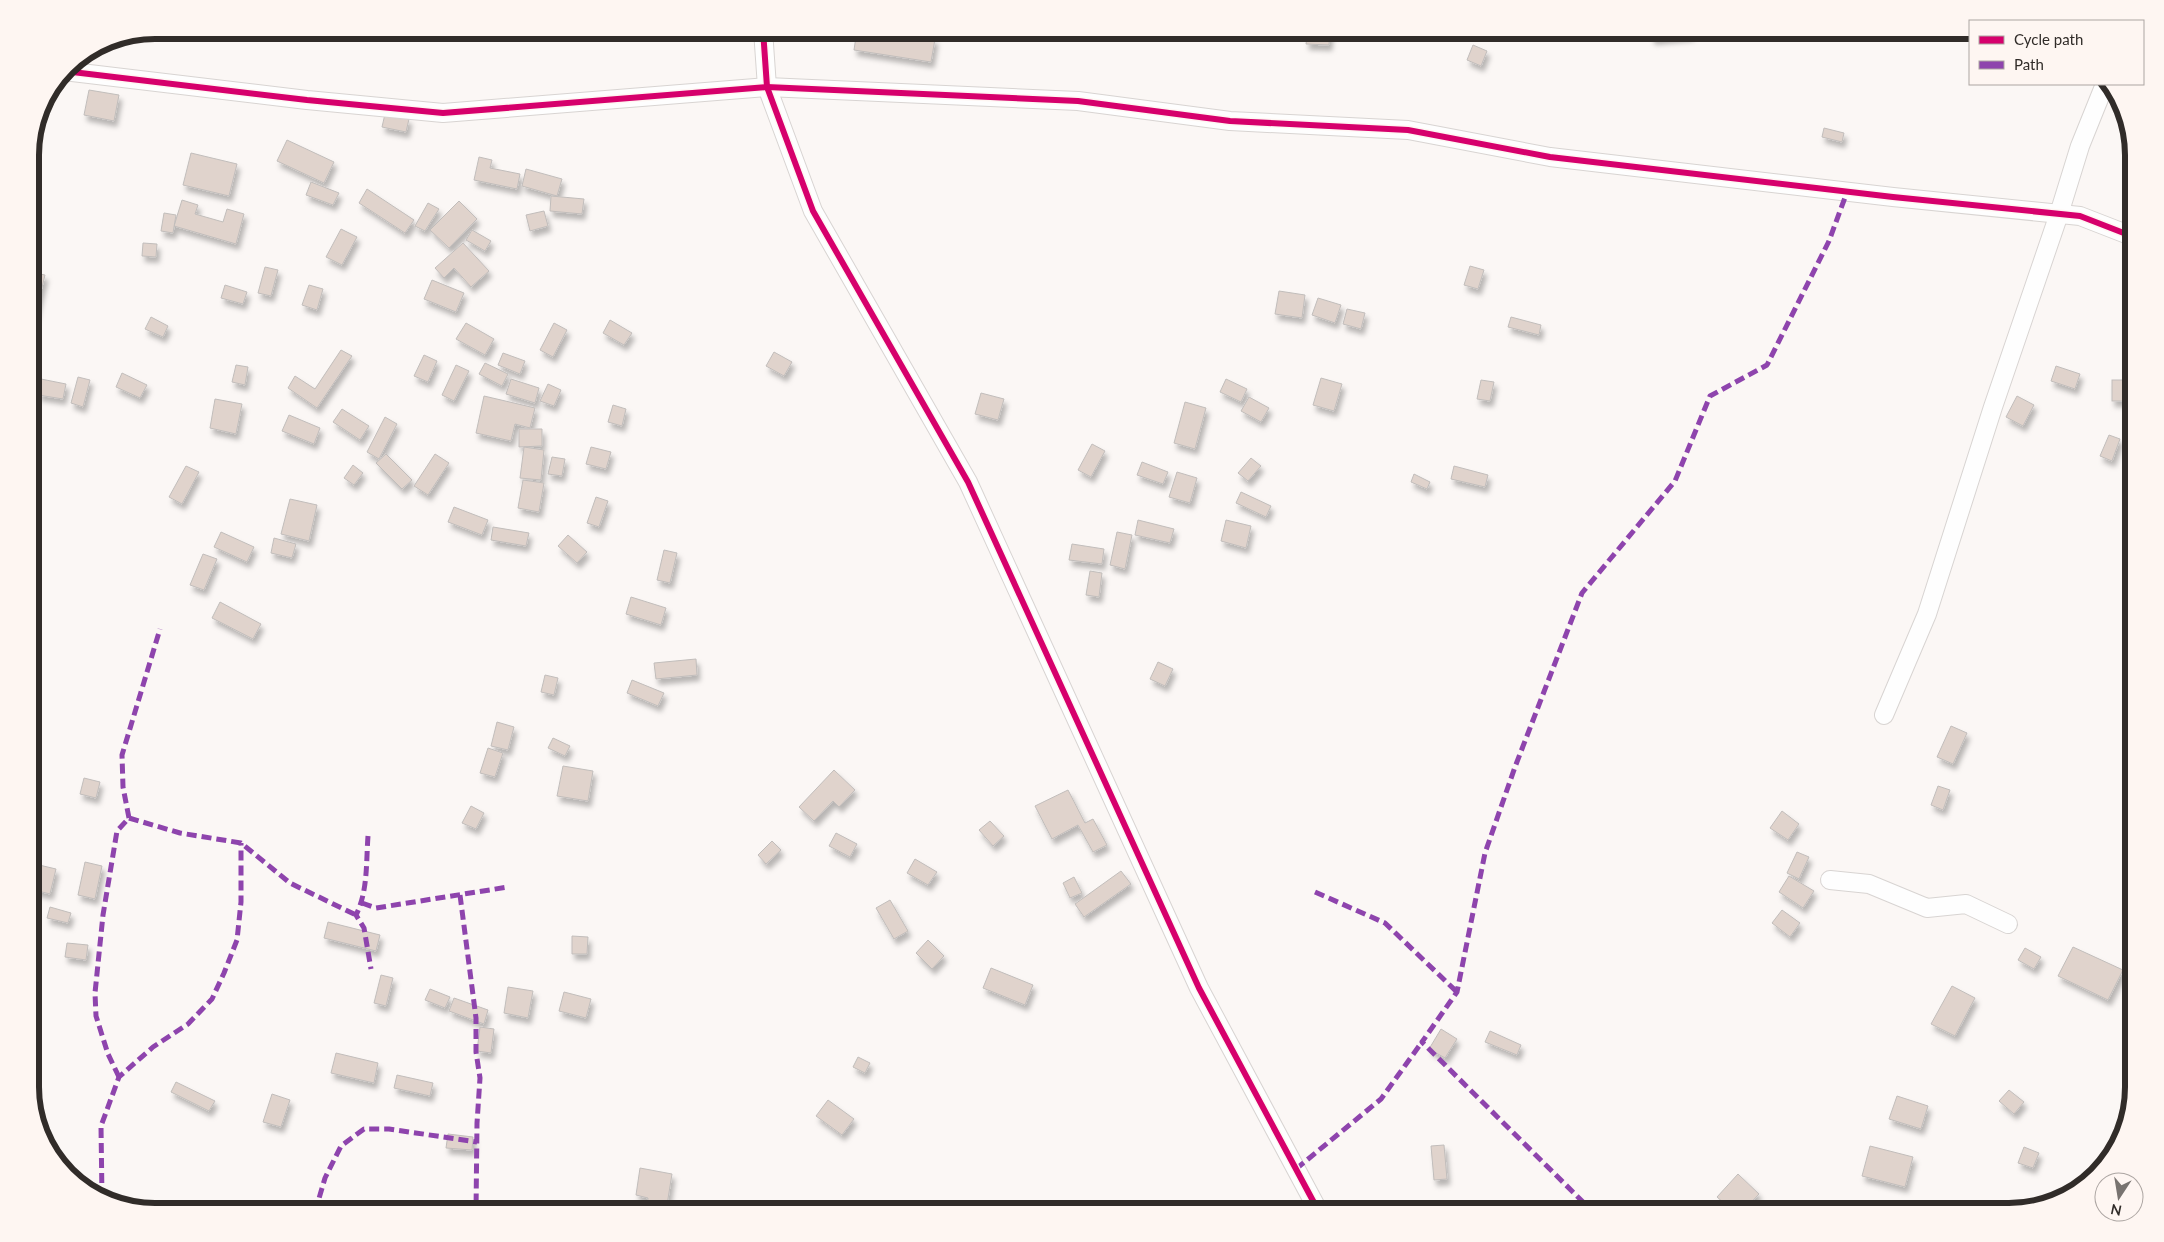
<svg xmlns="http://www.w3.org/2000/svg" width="2164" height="1242" font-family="Lato,sans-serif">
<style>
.building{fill:#e0d3cc;stroke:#c1bdbb;filter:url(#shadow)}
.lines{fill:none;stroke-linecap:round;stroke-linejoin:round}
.street-casing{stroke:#d8d4d2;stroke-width:20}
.street{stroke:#fefefe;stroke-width:18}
.quiet{stroke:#8e44ad;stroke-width:5;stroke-dasharray:10 5;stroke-linecap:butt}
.cycleway-casing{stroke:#fef6f2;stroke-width:9}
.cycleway{stroke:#d6006c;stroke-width:6}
.rim{fill:none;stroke:#312c29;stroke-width:6}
</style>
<defs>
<filter id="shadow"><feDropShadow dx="3" dy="5.5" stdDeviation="2.5" flood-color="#0004"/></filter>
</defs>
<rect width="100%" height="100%" fill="#fbf7f5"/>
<g class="building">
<path d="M857,30H878L935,39L931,62L854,50Z"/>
<path d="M1308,30H1330L1329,45L1306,44Z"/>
<path d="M1651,30H1690L1691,35L1652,39Z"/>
<path d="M1473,45L1487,51L1481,66L1467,60Z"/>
<path d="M89,90L119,95L114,121L84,115Z"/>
<path d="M385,114L409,119L406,132L382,127Z"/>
<path d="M1824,128L1844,133L1842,142L1822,137Z"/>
<path d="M287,140L334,162L324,183L277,161Z"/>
<path d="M191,153L237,164L229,196L183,185Z"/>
<path d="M479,157L492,160L490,168L520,174L517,189L474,180Z"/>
<path d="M526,169L562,179L557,196L522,186Z"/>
<path d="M311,182L339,193L333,205L306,195Z"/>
<path d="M367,189L414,220L405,233L359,203Z"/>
<path d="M551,196L584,199L582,214L550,211Z"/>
<path d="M182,200L198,205L195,214L223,222L227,209L244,214L236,244L174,226Z"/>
<path d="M459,201L477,219L449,248L430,230Z"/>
<path d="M428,203L439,209L425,231L415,226Z"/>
<path d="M544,211L548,226L530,231L526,215Z"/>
<path d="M164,213L176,215L173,233L161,231Z"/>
<path d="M341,229L357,237L342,265L326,257Z"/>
<path d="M472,230L491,241L485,251L466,240Z"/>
<path d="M143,243L157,244L156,257L142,256Z"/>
<path d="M463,243L489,271L471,287L454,268L444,278L435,268Z"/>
<path d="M1470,266L1484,270L1478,289L1464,285Z"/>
<path d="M265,267L278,270L271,296L258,293Z"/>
<path d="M30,272L45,275L35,316L30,314Z"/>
<path d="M432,280L464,293L456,312L424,299Z"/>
<path d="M225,285L247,292L243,304L221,298Z"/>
<path d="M309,285L323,289L317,310L302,305Z"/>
<path d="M1279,291L1305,295L1302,318L1275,314Z"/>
<path d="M1318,298L1341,305L1335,323L1312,315Z"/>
<path d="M1347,309L1365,313L1361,329L1343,324Z"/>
<path d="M151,317L168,326L163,337L145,329Z"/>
<path d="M1511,317L1541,325L1539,335L1508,327Z"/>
<path d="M610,320L632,333L624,345L603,333Z"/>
<path d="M466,323L494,339L485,355L456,339Z"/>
<path d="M554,323L567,330L553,357L540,350Z"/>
<path d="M341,350L352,356L317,408L288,388L295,376L315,389Z"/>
<path d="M774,352L792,362L784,376L766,366Z"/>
<path d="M503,353L525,361L520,374L498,365Z"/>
<path d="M424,355L437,361L428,382L414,376Z"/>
<path d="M485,363L508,374L502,386L479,374Z"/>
<path d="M236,365L248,367L245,385L232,382Z"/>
<path d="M456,365L469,371L454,401L442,395Z"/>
<path d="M2056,366L2080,374L2075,389L2051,381Z"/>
<path d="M122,373L147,385L140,398L116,387Z"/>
<path d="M78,377L90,380L83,407L71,403Z"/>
<path d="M1321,378L1342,384L1334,411L1313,405Z"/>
<path d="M41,379L66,384L63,399L38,395Z"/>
<path d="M511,379L539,388L535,403L506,394Z"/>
<path d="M1226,379L1247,389L1241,402L1220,392Z"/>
<path d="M1481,380L1494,382L1490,401L1477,399Z"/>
<rect x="2112" y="380" width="11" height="21"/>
<path d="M548,384L561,390L554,406L540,401Z"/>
<path d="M981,393L1004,399L998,420L975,414Z"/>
<path d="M484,396L535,408L530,428L515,424L511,441L476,433Z"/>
<path d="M2017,396L2034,405L2023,426L2006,417Z"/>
<path d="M1249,397L1269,408L1261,422L1241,411Z"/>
<path d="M215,399L242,404L236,434L210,428Z"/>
<path d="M1185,402L1206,408L1195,449L1174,443Z"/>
<path d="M613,405L626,409L622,426L608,422Z"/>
<path d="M342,409L369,426L360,440L333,422Z"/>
<path d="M289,415L320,428L314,444L282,431Z"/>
<path d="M385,417L397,424L379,459L367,452Z"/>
<path d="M519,429H542V446L519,447Z"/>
<path d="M2109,435L2120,439L2112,461L2100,456Z"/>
<path d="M1092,444L1105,451L1091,477L1078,470Z"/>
<path d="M524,447L544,450L541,480L520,478Z"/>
<path d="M591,447L611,452L606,469L586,464Z"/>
<path d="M386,454L412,480L402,489L376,463Z"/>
<path d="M435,454L449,463L428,495L414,486Z"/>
<path d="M552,457L565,459L562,476L548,474Z"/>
<path d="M1251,458L1261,466L1248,481L1238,473Z"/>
<path d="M1142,462L1168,472L1163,484L1137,475Z"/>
<path d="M353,465L363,473L354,485L344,478Z"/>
<path d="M186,466L199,472L182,504L169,497Z"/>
<path d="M1454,466L1488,475L1485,487L1451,479Z"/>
<path d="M1177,472L1197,478L1190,503L1169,497Z"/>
<path d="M1414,474L1430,482L1427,489L1411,482Z"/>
<path d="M523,480L544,483L539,512L518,508Z"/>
<path d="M1241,492L1271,506L1266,517L1236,503Z"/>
<path d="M596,497L608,501L599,527L587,523Z"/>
<path d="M290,499L317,505L309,541L281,534Z"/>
<path d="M454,507L488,520L482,535L448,522Z"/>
<path d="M1138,520L1174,529L1170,543L1135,535Z"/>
<path d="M1226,520L1251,526L1246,548L1221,541Z"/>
<path d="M493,527L529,533L526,546L491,540Z"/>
<path d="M221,532L254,547L247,562L214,547Z"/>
<path d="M1117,532L1132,535L1125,569L1110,565Z"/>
<path d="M568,535L587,552L577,563L558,546Z"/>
<path d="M274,538L296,544L292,558L271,553Z"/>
<path d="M1072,544L1104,549L1102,564L1069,560Z"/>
<path d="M664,550L677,553L670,583L657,580Z"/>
<path d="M203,554L217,559L204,590L190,585Z"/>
<path d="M1090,571L1102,573L1099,597L1086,595Z"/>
<path d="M631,597L666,608L661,625L626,614Z"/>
<path d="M220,602L261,624L253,639L212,618Z"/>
<path d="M696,659L697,675L656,679L654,663Z"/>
<path d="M1158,662L1173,669L1165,686L1150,679Z"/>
<path d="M545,675L558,678L554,695L541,692Z"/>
<path d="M632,680L664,693L658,706L627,693Z"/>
<path d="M497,722L514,727L508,750L491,746Z"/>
<path d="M1951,726L1967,733L1953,764L1937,757Z"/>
<path d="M553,738L570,746L565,756L548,748Z"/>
<path d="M488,748L503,753L495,777L480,773Z"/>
<path d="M563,766L593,771L588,801L557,796Z"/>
<path d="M834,770L855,790L839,807L833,801L814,821L799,807Z"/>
<path d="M84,778L100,782L96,798L80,794Z"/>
<path d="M1938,786L1950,790L1943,810L1931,805Z"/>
<path d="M1068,790L1085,823L1093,819L1107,845L1093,852L1078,825L1052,839L1035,806Z"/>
<path d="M471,806L484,813L476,829L462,823Z"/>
<path d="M1782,811L1799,824L1788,840L1770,828Z"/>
<path d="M990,821L1004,836L993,846L979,830Z"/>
<path d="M836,833L857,844L850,857L829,846Z"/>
<path d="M772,841L781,850L766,864L758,855Z"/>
<path d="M1797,852L1809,857L1799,879L1787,873Z"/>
<path d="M915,859L937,872L928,885L907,873Z"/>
<path d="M85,862L102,866L95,899L78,895Z"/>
<path d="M35,864L56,869L50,894L30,889Z"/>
<path d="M1121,871L1131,884L1084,917L1075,904Z"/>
<path d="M1789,876L1814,891L1803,908L1779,892Z"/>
<path d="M1074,877L1082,893L1070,898L1063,883Z"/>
<path d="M890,900L908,931L894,939L876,908Z"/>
<path d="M50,907L71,913L68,923L47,918Z"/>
<path d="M1782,910L1800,923L1790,937L1772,923Z"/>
<path d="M328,922L380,935L376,951L324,938Z"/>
<path d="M572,936L588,937L587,954H572Z"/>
<path d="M928,940L944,956L932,969L916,953Z"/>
<path d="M67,943L88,945L86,960L65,957Z"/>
<path d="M2073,947L2123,970L2108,1000L2058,976Z"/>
<path d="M2025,948L2041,957L2034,969L2018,960Z"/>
<path d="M991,968L1033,985L1025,1005L983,988Z"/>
<path d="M2134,968V989L2123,980Z"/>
<path d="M381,975L393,978L386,1006L374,1003Z"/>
<path d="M1952,986L1975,998L1955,1036L1931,1024Z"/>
<path d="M508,987L533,991L528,1018L504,1013Z"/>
<path d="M430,989L450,997L445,1008L425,1000Z"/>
<path d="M564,992L591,999L586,1018L559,1011Z"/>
<path d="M454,998L488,1010L484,1024L449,1011Z"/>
<path d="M480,1027L494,1029L491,1053L477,1051Z"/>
<path d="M1441,1029L1457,1039L1445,1058L1429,1049Z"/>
<path d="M1490,1031L1521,1045L1517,1055L1485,1042Z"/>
<path d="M336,1053L378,1063L374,1083L331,1073Z"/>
<path d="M858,1057L870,1063L865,1073L853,1067Z"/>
<path d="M397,1075L433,1083L430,1096L394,1088Z"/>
<path d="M176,1082L215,1101L209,1111L171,1092Z"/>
<path d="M2009,1090L2024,1102L2014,1114L1999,1101Z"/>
<path d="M272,1094L290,1100L281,1127L263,1122Z"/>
<path d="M1897,1096L1928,1106L1921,1129L1889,1119Z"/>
<path d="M828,1100L854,1119L842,1135L816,1116Z"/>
<path d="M448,1134L473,1137L472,1150L446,1148Z"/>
<path d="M1444,1145L1447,1179L1434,1180L1431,1146Z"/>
<path d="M1870,1146L1913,1157L1905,1187L1862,1176Z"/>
<path d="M2024,1147L2039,1153L2033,1168L2018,1163Z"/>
<path d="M640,1168L672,1174L666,1211L647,1208L648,1198L636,1195Z"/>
<path d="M1738,1174L1759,1194L1742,1212H1734L1717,1197Z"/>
<path d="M729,1204L756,1212H727Z"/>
</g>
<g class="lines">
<defs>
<g id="street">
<path d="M763,30L767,87L813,211L968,482L1199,988L1319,1212"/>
<path d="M64,71L307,100L443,113L767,87L1078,101L1230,121L1408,130L1550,157L1893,197L2080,216L2134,237"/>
<path d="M1884,715L1927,614L1993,407L2059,214L2080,146L2105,84"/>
<path d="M1830,880L1869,884L1927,908L1966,904L2008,924"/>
</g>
</defs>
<use href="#street" class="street-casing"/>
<use href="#street" class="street"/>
<g class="quiet">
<path d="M129,818L180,833L241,843L290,883L356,915"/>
<path d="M129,818L123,787L122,755L160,629"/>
<path d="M368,836C366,863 368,891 356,915L364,928L371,969"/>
<path d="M1315,892L1385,923L1457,992"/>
<path d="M460,895L476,1018V1052L480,1078L477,1123L476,1212"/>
<path d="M362,903L376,908L508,887"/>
<path d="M119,1077L108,1054L96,1016L95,993L103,915L117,831L129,818"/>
<path d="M1296,1169L1381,1099L1422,1042"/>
<path d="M102,1198L101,1126L119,1077L153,1047L188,1024L212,999L224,973L237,940L241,902V843"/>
<path d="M315,1212L325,1178L341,1146L364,1129H389L477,1142"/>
<path d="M1596,1212L1584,1203L1422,1042L1457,992L1485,853L1515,767L1582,593L1675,481L1710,396L1767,365L1829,241L1847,192"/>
</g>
<defs>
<g id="cycleway">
<path d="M763,30L767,87L813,211L968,482L1199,988L1319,1212"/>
<path d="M64,71L307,100L443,113L767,87L1078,101L1230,121L1408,130L1550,157L1893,197L2080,216L2134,237"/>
</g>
</defs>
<use href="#cycleway" class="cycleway-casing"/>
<use href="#cycleway" class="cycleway"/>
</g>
<path d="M0 0H2164V1242H0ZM155 39H2009A116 116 0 0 1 2125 155V1087A116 116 0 0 1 2009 1203H155A116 116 0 0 1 39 1087V155A116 116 0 0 1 155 39Z" fill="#fef6f2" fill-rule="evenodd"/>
<path class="rim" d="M155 39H2009A116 116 0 0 1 2125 155V1087A116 116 0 0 1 2009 1203H155A116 116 0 0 1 39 1087V155A116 116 0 0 1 155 39Z"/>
<rect x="1969" y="20" width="175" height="65" fill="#fef6f2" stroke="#aca5a2"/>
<rect x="1979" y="36" width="25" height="8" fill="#d6006c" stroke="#aca5a2"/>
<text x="2014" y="45" font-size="15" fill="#312c29">Cycle path</text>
<rect x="1979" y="61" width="25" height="8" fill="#8e44ad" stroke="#aca5a2"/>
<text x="2014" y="70" font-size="15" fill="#312c29">Path</text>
<g transform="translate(2119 1197) rotate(192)"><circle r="24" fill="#fef6f2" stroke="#aca5a2"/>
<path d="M0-4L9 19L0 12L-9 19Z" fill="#787370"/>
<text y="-8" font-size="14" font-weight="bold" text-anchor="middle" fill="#312c29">N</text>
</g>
</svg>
